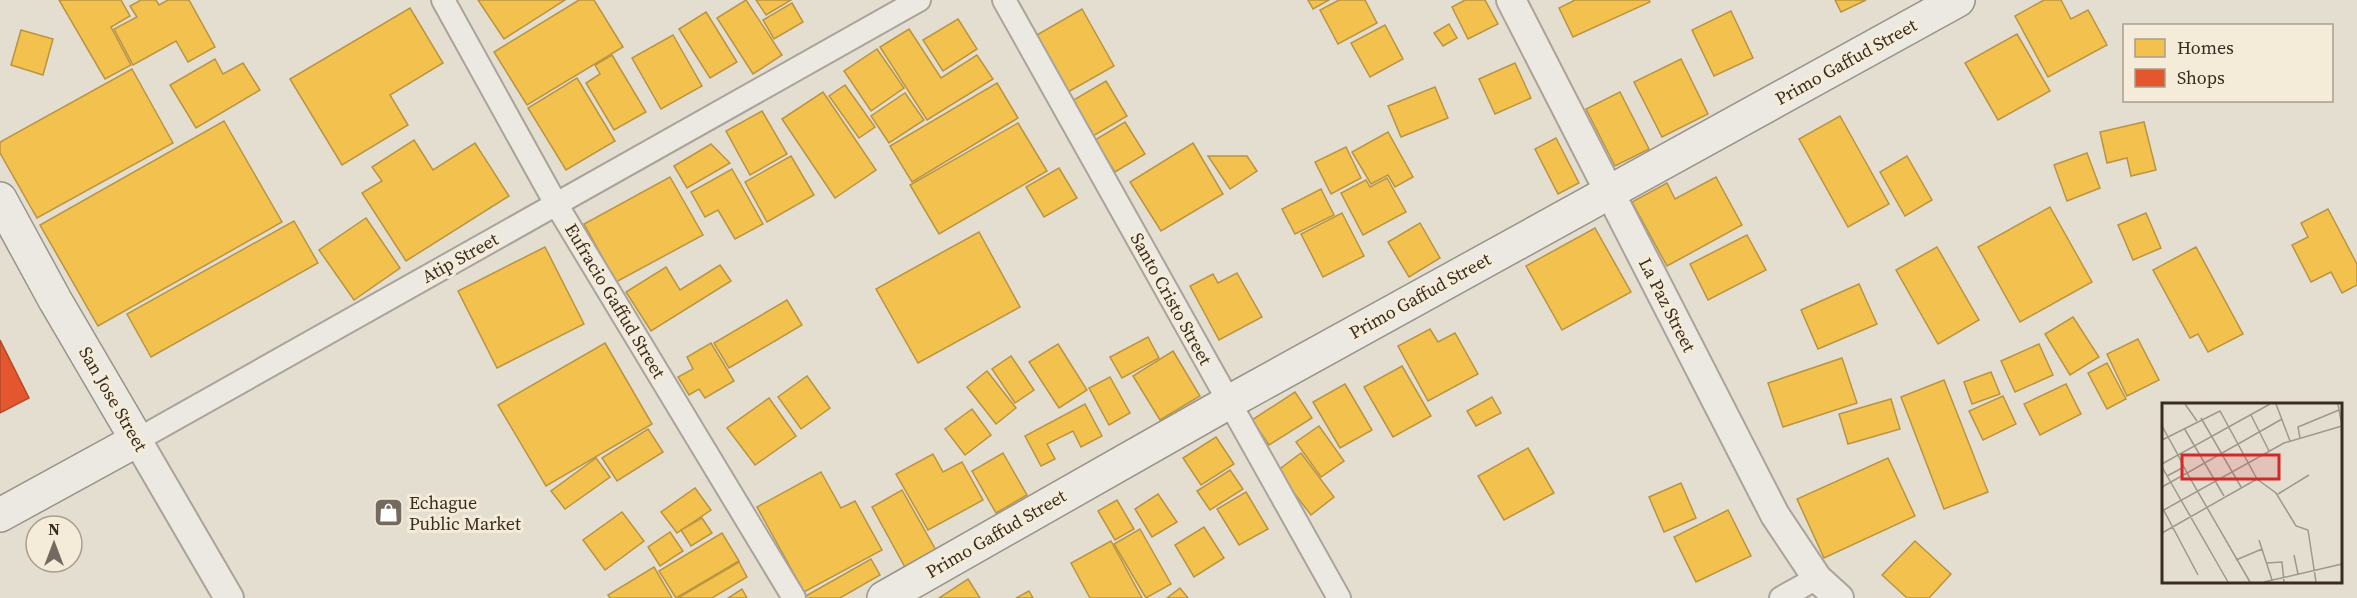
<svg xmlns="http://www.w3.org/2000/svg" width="2357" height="598" font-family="'Source Serif 4',serif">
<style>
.homes{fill:#f2c14e;stroke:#ba9440;stroke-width:1.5}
.shops{fill:#e4572e;stroke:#b04a2a;stroke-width:1.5}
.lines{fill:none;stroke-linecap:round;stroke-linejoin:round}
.minor-casing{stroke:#aaa399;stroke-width:26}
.tertiary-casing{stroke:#aaa399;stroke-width:32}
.secondary-casing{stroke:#999389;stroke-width:36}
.minor{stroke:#ece9e2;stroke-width:22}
.tertiary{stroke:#ece9e2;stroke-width:28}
.secondary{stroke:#ece9e2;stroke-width:33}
.labels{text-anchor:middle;stroke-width:6;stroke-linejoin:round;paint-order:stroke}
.street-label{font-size:18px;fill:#382c21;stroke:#f4ebd8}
.poi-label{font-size:18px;fill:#382c21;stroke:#f4ebd8;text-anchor:start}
.inset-road{fill:none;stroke:#9f978b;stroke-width:1.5}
.view{fill:#d62828;fill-opacity:0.15;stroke:#d62828;stroke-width:3}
.inset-edge{fill:none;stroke:#382c21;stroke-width:3}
</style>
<rect width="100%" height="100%" fill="#e4ded1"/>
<g class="homes">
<path d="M59,0H121L130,16L111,27L131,65L105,79Z"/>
<path d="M141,0H156L159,5L168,0H189L215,47L188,62L176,41L133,65L114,29L137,17L130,6Z"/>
<path d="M478,0H565L504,39Z"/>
<path d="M579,0H594L623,47L527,105L494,52Z"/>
<path d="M746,0L782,55L753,74L717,18Z"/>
<path d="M756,0H791L766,15Z"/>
<path d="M1308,0H1329L1313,9Z"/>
<path d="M1339,0H1365L1377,23L1338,44L1320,10Z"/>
<path d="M1465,0H1485L1498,24L1468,39L1452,7Z"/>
<path d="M1575,0H1649L1650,2L1573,37L1559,8Z"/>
<path d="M1835,0H1866L1841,12Z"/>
<path d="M2044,0H2061L2071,19L2088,10L2107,45L2048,77L2015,16Z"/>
<path d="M792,3L803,22L774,39L763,20Z"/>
<path d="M410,8L443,63L390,95L408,125L342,165L290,79Z"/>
<path d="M1082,9L1114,66L1068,92L1035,36Z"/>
<path d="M1731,11L1753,58L1714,76L1692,30Z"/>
<path d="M706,12L737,62L710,78L679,29Z"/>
<path d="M958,19L977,49L943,71L923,40Z"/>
<path d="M1449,24L1457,38L1443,46L1434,33Z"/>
<path d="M1385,25L1403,59L1370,77L1351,43Z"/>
<path d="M909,29L941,78L977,55L993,79L927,120L880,47Z"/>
<path d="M21,30L53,39L43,75L11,65Z"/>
<path d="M2017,34L2050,91L1998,120L1965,63Z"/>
<path d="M673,35L702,86L661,109L632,58Z"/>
<path d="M877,49L904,88L871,111L844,71Z"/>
<path d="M612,55L646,112L614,130L586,83L600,74L595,65Z"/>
<path d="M215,59L223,74L243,63L260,90L196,128L170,85Z"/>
<path d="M1681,59L1708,114L1662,137L1634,82Z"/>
<path d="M1515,63L1531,98L1495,114L1479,79Z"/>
<path d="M132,69L173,143L37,218L0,153V142Z"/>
<path d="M577,78L615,141L566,170L528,108Z"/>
<path d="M1106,81L1127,116L1093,136L1072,101Z"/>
<path d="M997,83L1018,118L912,182L890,146Z"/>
<path d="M845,85L875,127L859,138L829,96Z"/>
<path d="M1435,87L1448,118L1401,137L1388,106Z"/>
<path d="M823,92L876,170L835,198L782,119Z"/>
<path d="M1620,92L1649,149L1615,166L1586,109Z"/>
<path d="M905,93L924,120L889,143L871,116Z"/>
<path d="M762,111L787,154L750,175L726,131Z"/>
<path d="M1840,116L1889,204L1848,227L1799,139Z"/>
<path d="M224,121L282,222L98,326L40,225Z"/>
<path d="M1125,122L1145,154L1115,172L1095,140Z"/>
<path d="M2144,122L2156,170L2131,176L2127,158L2107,163L2100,132Z"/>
<path d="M1018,123L1047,171L939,234L910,185Z"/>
<path d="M1388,132L1413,177L1395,187L1388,175L1371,184L1352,152Z"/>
<path d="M1556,138L1579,183L1558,194L1535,149Z"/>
<path d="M414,140L433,170L475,143L509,196L406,261L362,193L382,181L372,167Z"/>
<path d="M1193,143L1223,194L1161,231L1130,182Z"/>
<path d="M711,144L730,163L687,188L674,166Z"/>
<path d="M1346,147L1361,178L1331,194L1315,162Z"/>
<path d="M2087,153L2100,188L2067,201L2054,165Z"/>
<path d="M791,156L814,195L767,222L745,182Z"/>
<path d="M1208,156H1247L1257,171L1230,189Z"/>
<path d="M1907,156L1932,200L1905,216L1880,172Z"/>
<path d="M1059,168L1077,198L1044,217L1026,187Z"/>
<path d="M732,169L763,224L735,239L718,210L705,217L691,192Z"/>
<path d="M670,177L703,235L616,282L584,224Z"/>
<path d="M1716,177L1742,225L1667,266L1632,202L1667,183L1675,199Z"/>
<path d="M1387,178L1406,212L1363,235L1341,193L1366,180L1370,187Z"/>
<path d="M1321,189L1334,215L1295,234L1282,209Z"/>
<path d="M2050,207L2092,282L2020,322L1978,247Z"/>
<path d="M2328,209L2357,264V285L2342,293L2331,272L2311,282L2292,245L2308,237L2301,223Z"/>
<path d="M1342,213L1364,256L1323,277L1301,234Z"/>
<path d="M2146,213L2161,248L2133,260L2118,225Z"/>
<path d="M366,218L400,268L354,300L319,250Z"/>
<path d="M294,221L318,263L151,357L127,314Z"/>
<path d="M1420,223L1440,258L1409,277L1388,242Z"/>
<path d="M1595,228L1631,292L1562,330L1526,266Z"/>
<path d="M979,232L1020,307L918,363L876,289Z"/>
<path d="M1747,235L1766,270L1708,300L1690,264Z"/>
<path d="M545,247L584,324L497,368L458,291Z"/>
<path d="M1937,247L1979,320L1938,344L1896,270Z"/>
<path d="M2196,247L2243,334L2208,352L2198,334L2190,338L2153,270Z"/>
<path d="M720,265L731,281L651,331L626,292L666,267L680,290Z"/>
<path d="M1237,273L1262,317L1219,340L1190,286L1213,274L1218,283Z"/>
<path d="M1859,284L1877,324L1818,349L1801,310Z"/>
<path d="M787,300L802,325L729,368L714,343Z"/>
<path d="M2073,317L2099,357L2070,375L2045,334Z"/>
<path d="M1430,329L1438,342L1455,333L1478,374L1428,401L1398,346Z"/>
<path d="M1148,337L1159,358L1122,378L1110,357Z"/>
<path d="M2138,339L2159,380L2127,396L2107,354Z"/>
<path d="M605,343L652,424L546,486L498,405Z"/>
<path d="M711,343L734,381L705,398L699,389L689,395L678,377L693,369L687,357Z"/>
<path d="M1058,344L1087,390L1059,408L1029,362Z"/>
<path d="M2039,344L2053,375L2015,392L2001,361Z"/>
<path d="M1173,351L1200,396L1160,420L1133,376Z"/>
<path d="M1011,356L1034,390L1015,403L992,369Z"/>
<path d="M1842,358L1857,403L1783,427L1768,383Z"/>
<path d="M2107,363L2126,399L2107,409L2088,373Z"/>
<path d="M1402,366L1431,416L1393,437L1364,387Z"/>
<path d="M987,371L1016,408L996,424L967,387Z"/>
<path d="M1991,372L2000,394L1972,404L1964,382Z"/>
<path d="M807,376L830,408L801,429L778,397Z"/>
<path d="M1110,377L1130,413L1109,425L1089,388Z"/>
<path d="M1944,380L1988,492L1944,509L1901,397Z"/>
<path d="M1345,384L1372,430L1340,448L1313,402Z"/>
<path d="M2066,384L2081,414L2040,435L2024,404Z"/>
<path d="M1295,392L1312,418L1269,445L1252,420Z"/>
<path d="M2003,396L2016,424L1983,440L1969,411Z"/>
<path d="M1492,397L1501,413L1476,426L1467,411Z"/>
<path d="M769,398L796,436L755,465L727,428Z"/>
<path d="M1891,399L1900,429L1848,444L1839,414Z"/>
<path d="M1085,404L1102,436L1081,447L1073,431L1047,444L1055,459L1041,466L1025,436Z"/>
<path d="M972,409L991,435L965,455L945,429Z"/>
<path d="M1319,426L1344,461L1321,477L1296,442Z"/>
<path d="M648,429L663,452L617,481L602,458Z"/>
<path d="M1216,437L1234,464L1201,485L1183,458Z"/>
<path d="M1528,448L1554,493L1504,520L1478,476Z"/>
<path d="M1003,453L1027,495L996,513L972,471Z"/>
<path d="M1301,453L1334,497L1311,515L1277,471Z"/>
<path d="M933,454L943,472L962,462L983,500L928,530L896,474Z"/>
<path d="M596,458L610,477L565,509L551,491Z"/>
<path d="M1888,458L1915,516L1824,558L1797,499Z"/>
<path d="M1230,470L1243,489L1210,510L1197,491Z"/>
<path d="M821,472L841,508L855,501L882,550L804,592L757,507Z"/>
<path d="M1681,483L1696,518L1664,532L1649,497Z"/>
<path d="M695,488L711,510L677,533L661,512Z"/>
<path d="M902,490L937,552L906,569L872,507Z"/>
<path d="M1246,492L1268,529L1239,545L1217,509Z"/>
<path d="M1158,494L1177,522L1152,537L1135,509Z"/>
<path d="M1117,500L1134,529L1115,540L1098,511Z"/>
<path d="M1728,510L1751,556L1696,582L1674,537Z"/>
<path d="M622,512L644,541L605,570L583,540Z"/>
<path d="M702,518L712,533L691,546L681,530Z"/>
<path d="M1204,527L1224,558L1194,577L1175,545Z"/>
<path d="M1140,529L1171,584L1146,598L1114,544Z"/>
<path d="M670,532L683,551L660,566L648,547Z"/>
<path d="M722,533L739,561L676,598L659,571Z"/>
<path d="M1111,541L1142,598H1090L1071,563Z"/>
<path d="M1915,541L1951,574L1929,598H1907L1882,575Z"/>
<path d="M871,559L880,575L840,598H805L804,597Z"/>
<path d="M739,562L747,577L712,598H678Z"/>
<path d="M654,567L672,598H610L608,595Z"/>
<path d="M968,579L980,598H939Z"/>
<path d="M1180,588L1188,598H1167Z"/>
<path d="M742,589L747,598H728Z"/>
<path d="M1029,591L1033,598H1016Z"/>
</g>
<path class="shops" d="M0,340L29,398L0,413Z"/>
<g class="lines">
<defs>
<g id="minor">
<path d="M443,0L556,204L794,598"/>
<path d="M1004,0L1339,598"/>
<path d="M137,440L919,0"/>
<path d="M1781,598L1817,578"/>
</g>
<g id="tertiary">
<path d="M1511,0L1775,515L1817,578L1839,598"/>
<path d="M137,440L229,598"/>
</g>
<g id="secondary">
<path d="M0,199L55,300L137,440L0,515"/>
<path d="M884,598L1229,402L1958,0"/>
</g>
</defs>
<use href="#minor" class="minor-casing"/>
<use href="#tertiary" class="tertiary-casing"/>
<use href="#secondary" class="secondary-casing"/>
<use href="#minor" class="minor"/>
<use href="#tertiary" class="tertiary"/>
<use href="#secondary" class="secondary"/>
</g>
<defs>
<symbol id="shop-square" viewBox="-11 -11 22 22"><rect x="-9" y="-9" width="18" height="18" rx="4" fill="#746a5f" stroke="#f4ebd8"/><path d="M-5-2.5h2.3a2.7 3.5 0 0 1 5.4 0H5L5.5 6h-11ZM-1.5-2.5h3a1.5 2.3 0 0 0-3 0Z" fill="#fff"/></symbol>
</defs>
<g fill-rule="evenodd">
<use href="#shop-square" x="372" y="496" width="33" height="33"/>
</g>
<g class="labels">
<g class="street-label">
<text transform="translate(1846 62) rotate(-29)" y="6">Primo Gaffud Street</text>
<text transform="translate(460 258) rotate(-29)" y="6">Atip Street</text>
<text transform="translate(1420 296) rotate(-29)" y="6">Primo Gaffud Street</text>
<text transform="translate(1171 299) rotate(61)" y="6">Santo Cristo Street</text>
<text transform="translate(615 301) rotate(59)" y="6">Eufracio Gaffud Street</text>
<text transform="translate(1667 305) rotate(63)" y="6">La Paz Street</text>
<text transform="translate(113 399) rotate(60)" y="6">San Jose Street</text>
<text transform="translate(996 534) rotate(-30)" y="6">Primo Gaffud Street</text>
</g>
<g class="poi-label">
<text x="409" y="509">Echague<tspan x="409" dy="21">Public Market</tspan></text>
</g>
</g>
<g transform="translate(2162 403)">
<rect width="180" height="180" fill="#e4ded1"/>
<path class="inset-road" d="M23,1L35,18M114,1L128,38M176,1L180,23M89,12L107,48M39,15L79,84M0,23L16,52L0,61M22,25L62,93M138,35L136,24L177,7M0,37L58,8L95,76L114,90L134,123L146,127L154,179M0,64L66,179M5,73L22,64M0,84L25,70L16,52L108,1M116,91L147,72M0,104L36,172M0,108L122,40L180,23M0,130L95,76M97,137L110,177M132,152L136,171M74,157L100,146M105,160L120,159L122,179M88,179L25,70L120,16M102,179L180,161"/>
<path class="view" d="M20,52H117V76H20Z"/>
<rect width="180" height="180" class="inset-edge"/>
</g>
<rect x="2123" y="24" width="210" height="78" fill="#f4ebd8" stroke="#a99f8f" stroke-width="1.5"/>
<rect x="2135" y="39" width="30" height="18" fill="#f2c14e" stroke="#a99f8f" stroke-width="1.5"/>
<text x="2177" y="54" font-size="18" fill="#382c21">Homes</text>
<rect x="2135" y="69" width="30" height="18" fill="#e4572e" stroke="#a99f8f" stroke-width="1.5"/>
<text x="2177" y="84" font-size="18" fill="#382c21">Shops</text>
<g transform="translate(54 544)"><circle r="28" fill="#f4ebd8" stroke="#a99f8f" stroke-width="1.5"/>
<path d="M0-4.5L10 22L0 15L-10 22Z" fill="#746a5f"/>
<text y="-9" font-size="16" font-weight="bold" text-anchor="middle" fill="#382c21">N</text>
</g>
</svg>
